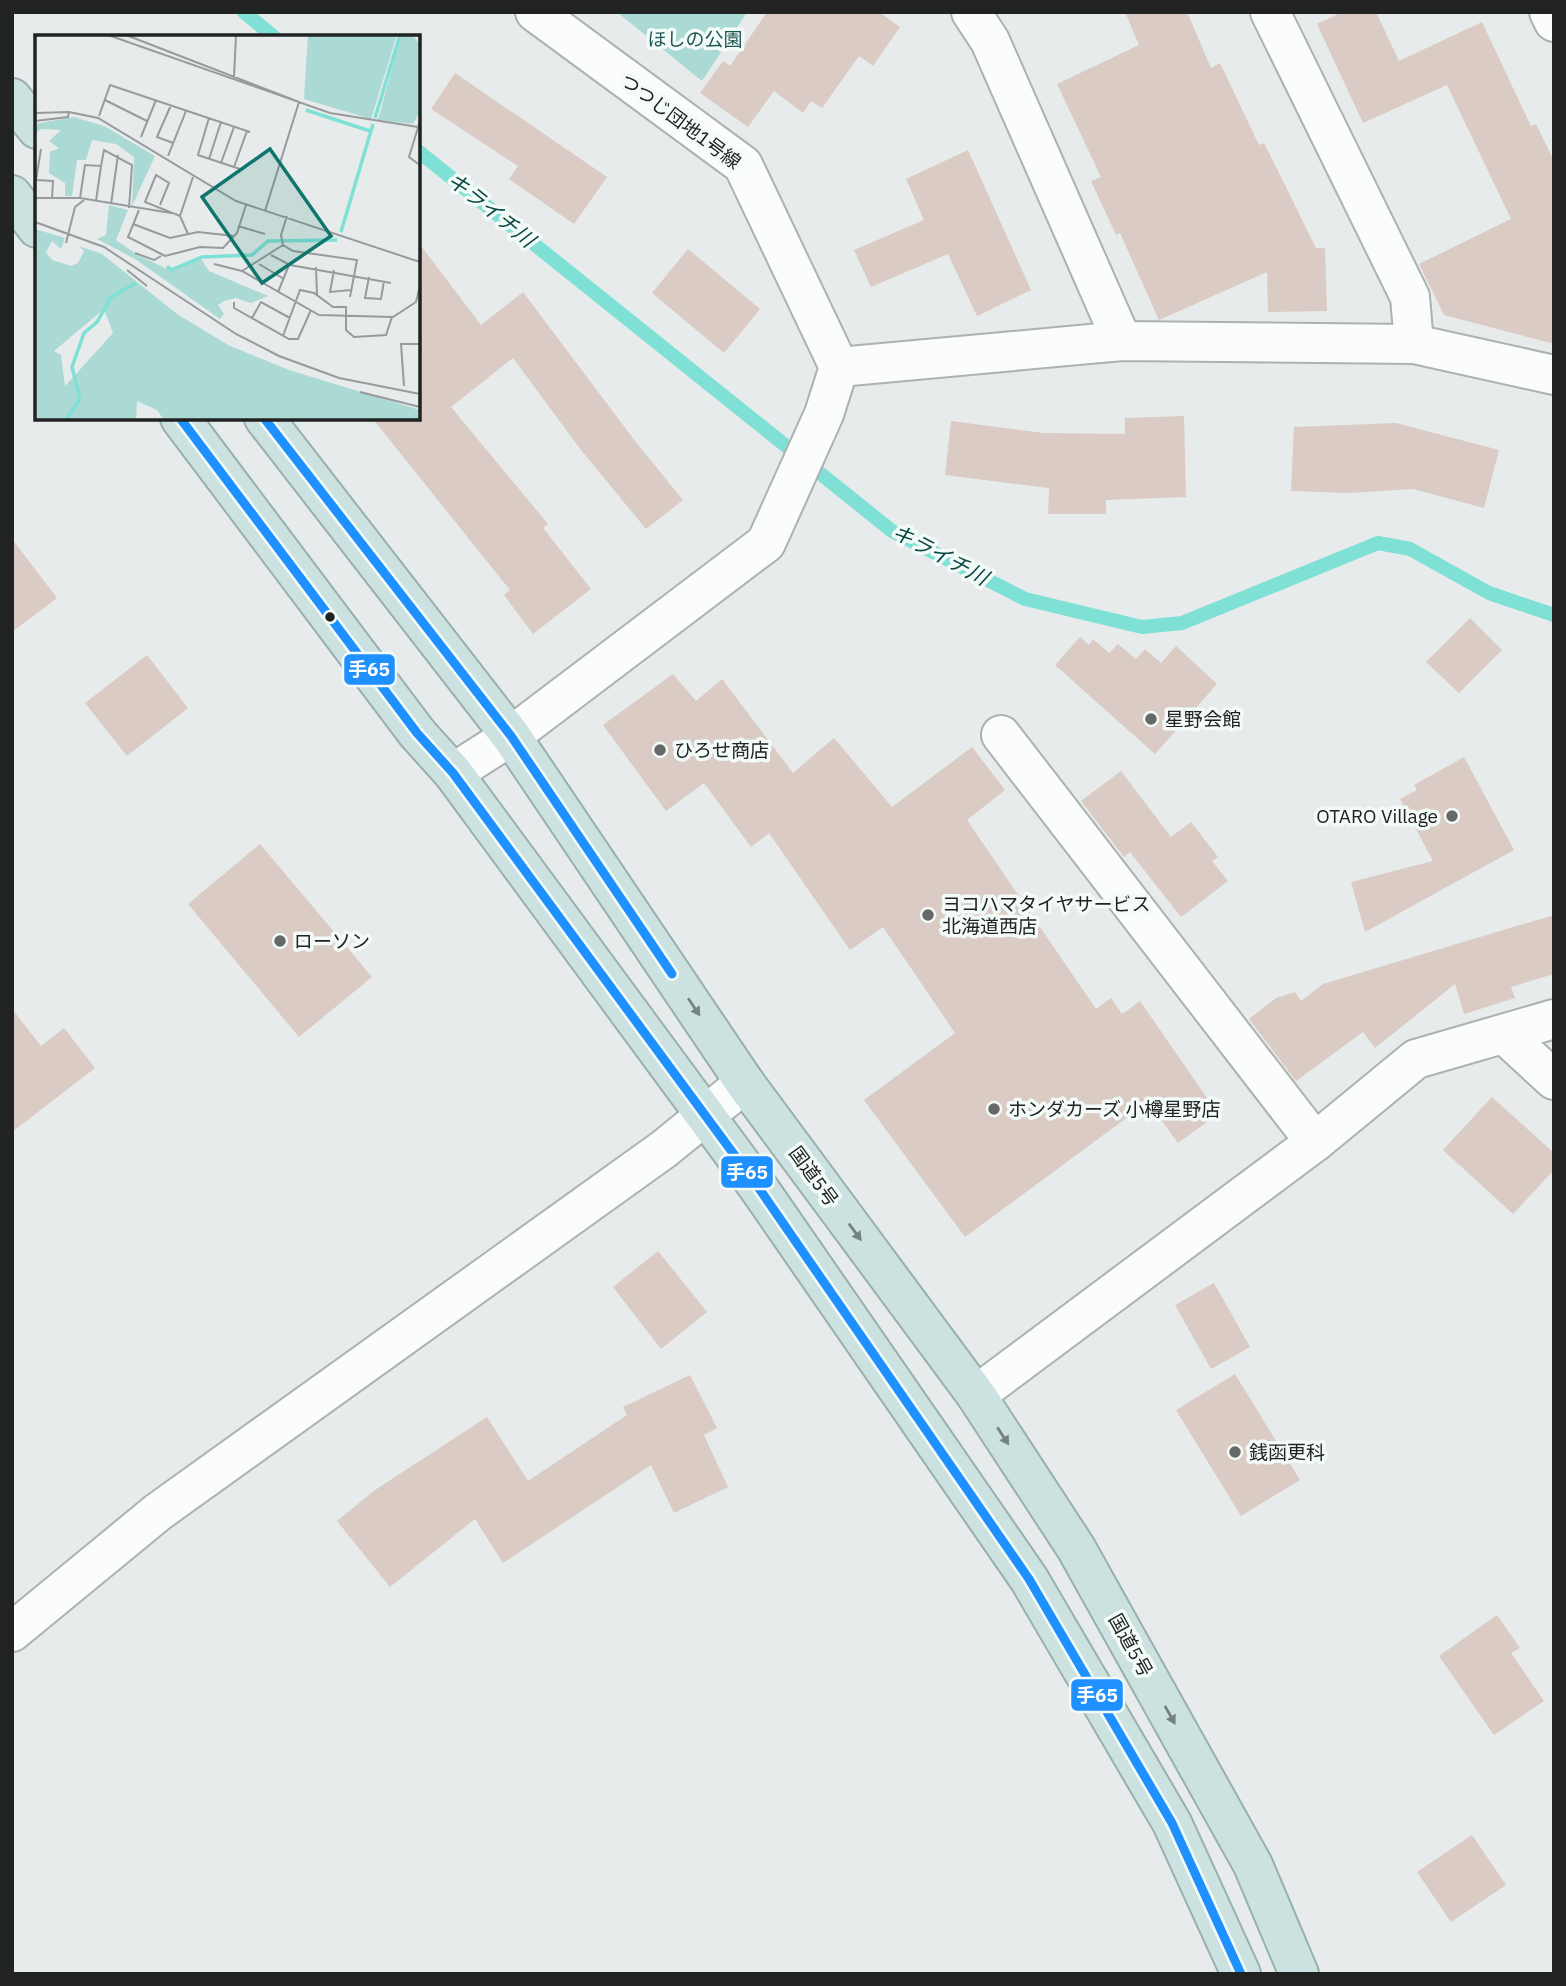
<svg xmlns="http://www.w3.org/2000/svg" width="1566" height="1986" font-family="'IBM Plex Sans','Noto Sans JP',sans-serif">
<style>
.green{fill:#abd9d3}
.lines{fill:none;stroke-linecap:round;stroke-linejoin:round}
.stream{stroke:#7fe0d5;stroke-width:14}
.building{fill:#dacbc4}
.street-casing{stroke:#adb1b0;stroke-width:42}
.highway-casing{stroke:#98b0ad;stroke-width:42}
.street{stroke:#fbfcfc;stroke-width:38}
.highway{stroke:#cce2e0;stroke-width:38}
.bus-1-casing{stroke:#f3fbf9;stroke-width:14}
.bus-1{stroke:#1e90ff;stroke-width:9}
.oneway{fill:#768281}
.bus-dot{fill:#202322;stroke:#f3fbf9;stroke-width:2.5}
.poi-dot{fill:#666968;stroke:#f3fbf9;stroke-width:2.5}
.labels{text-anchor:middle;stroke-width:7;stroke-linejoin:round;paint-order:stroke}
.park-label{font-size:19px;fill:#1e5750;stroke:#f3fbf9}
.street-label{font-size:19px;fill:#202322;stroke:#f3fbf9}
.poi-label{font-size:19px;fill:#202322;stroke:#f3fbf9;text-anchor:start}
.water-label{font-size:21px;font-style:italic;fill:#0a4841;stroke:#f3fbf9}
.inset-river{fill:none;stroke:#7fe0d5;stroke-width:3.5}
.inset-road{fill:none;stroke:#979b9b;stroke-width:2}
.view{fill:#0f766e;fill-opacity:0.15;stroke:#0f766e;stroke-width:3.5}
.inset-edge{fill:none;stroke:#202322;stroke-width:3.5}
.line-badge{stroke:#f3fbf9;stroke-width:2.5}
.badge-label{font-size:19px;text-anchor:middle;font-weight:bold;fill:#fff}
</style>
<rect width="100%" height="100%" fill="#e7ebeb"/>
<path class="green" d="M617,12H747L702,81Z"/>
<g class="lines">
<g class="stream">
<path d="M244,12L274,37"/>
<path d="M418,151L892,531L1025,599L1142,627L1182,623L1378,543L1410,549L1489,593L1554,615"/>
</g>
</g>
<g class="building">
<path d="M767,12H879L900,27L873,66L859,56L822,108L811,101L803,113L774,91L748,127L700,93L723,61L730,66Z"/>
<path d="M1125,12H1187L1211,68L1220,63L1259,145L1264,143L1316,248H1325L1327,311L1268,312L1267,272L1159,320L1120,233L1116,235L1091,181L1101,177L1057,84L1139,45Z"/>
<path d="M1342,12H1376L1399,61L1482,22L1531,126L1536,124L1554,161V344L1444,315L1419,264L1511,219L1447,85L1363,123L1317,24Z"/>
<path d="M455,73L607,177L574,224L509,179L518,166L431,109Z"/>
<path d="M968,150L1031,290L977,316L948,254L871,287L854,250L924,220L906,179Z"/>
<path d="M418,242L481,325L523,292L635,441L683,500L646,529L581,450L513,358L451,407L548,524L543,528L591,589L533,634L504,595L510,590L372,418H418Z"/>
<path d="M688,249L760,309L724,353L652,293Z"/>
<path d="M1184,416L1186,497L1106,500V514H1048L1049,488L945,475L951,421L1044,433L1125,434V418Z"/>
<path d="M1396,423L1499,450L1484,508L1413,489L1349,493L1291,491L1294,427Z"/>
<path d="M12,539L57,598L12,632Z"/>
<path d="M1470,618L1502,650L1459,693L1426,662Z"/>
<path d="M1080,637L1089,645L1093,639L1109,653L1118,644L1136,659L1145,649L1161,663L1176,646L1217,684L1155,754L1055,665Z"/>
<path d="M147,655L188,708L127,756L85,703Z"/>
<path d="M673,674L696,701L722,679L793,773L834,738L892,807L972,747L1005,790L967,820L1096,1009L1111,998L1122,1014L1140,1001L1218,1114L1178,1143L1148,1102L965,1237L864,1100L955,1033L883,927L850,950L769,833L751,847L704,783L666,811L603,725Z"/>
<path d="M1464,757L1514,850L1365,932L1351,882L1433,861L1400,799L1417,790L1414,785Z"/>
<path d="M1121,771L1171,837L1191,822L1218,857L1212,861L1228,881L1181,917L1130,852L1124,857L1081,801Z"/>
<path d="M260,844L372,977L299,1037L188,904Z"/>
<path d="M1554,915V974L1511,987L1515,998L1464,1014L1455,984L1375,1048L1363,1032L1296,1081L1249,1019L1276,998L1295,992L1301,1001L1323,984Z"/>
<path d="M12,1009L41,1046L64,1028L95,1068L12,1132Z"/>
<path d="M1492,1097L1554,1153V1170L1513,1214L1443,1150Z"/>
<path d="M658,1251L707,1312L661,1349L613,1287Z"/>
<path d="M1214,1283L1250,1347L1211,1369L1175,1305Z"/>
<path d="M1235,1374L1300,1480L1241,1516L1176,1410Z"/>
<path d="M690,1375L717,1428L704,1435L728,1487L674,1513L651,1465L503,1563L475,1519L390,1587L337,1521L375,1490L487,1417L528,1481L627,1415L623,1407Z"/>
<path d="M1497,1615L1520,1648L1511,1653L1544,1701L1494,1735L1439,1656Z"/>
<path d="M1472,1835L1506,1885L1451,1922L1417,1872Z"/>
</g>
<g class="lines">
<defs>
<g id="street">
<path d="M971,12L990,41L1122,341"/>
<path d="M1270,12L1410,297L1414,344"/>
<path d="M1549,12L1554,22"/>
<path d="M839,367L1122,341L1414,344L1554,375"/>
<path d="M1001,735L1315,1142"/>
<path d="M453,773L511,736L766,543L824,414L839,367L743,165L535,12"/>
<path d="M1504,1034L1554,1080"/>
<path d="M976,1395L1315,1142L1416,1059L1554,1019"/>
<path d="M12,1632L158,1512L664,1149L745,1083"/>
</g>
<g id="highway">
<path d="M12,98L37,129"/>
<path d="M12,195L37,228"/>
<path d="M180,418L417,733L453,773L758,1187L1029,1579L1172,1823L1241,1974"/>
<path d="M264,418L511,736L745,1083L976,1395L1076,1548L1253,1865L1299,1974"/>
</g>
</defs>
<use href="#street" class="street-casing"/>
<use href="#highway" class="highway-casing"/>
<use href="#street" class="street"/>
<use href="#highway" class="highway"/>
<defs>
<g id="bus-1">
<path d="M180,418L417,733L453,773L758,1187L1029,1579L1172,1823L1241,1974"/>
<path d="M264,418L511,736L672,974"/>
</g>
</defs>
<use href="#bus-1" class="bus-1-casing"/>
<use href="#bus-1" class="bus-1"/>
</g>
<defs><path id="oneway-solid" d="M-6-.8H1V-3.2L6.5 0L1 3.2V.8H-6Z" transform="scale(1.75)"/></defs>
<g class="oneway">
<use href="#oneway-solid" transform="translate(694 1007) rotate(56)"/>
<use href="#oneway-solid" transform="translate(855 1232) rotate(54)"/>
<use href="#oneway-solid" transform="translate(1003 1436) rotate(57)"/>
<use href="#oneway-solid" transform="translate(1170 1715) rotate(61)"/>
</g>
<circle class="bus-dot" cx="330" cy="617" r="6"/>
<g class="poi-dot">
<circle cx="1151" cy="719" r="7"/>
<circle cx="660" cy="750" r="7"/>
<circle cx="1452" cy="816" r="7"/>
<circle cx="928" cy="915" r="7"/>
<circle cx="280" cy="941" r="7"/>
<circle cx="994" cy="1109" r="7"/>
<circle cx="1235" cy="1452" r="7"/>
</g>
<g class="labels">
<g class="park-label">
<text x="695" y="46">ほしの公園</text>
</g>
<g class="street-label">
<text transform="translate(681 121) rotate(37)" y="7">つつじ団地1号線</text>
<text transform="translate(814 1176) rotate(54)" y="7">国道5号</text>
<text transform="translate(1131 1645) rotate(61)" y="7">国道5号</text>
</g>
<g class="poi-label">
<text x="1165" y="726">星野会館</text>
<text x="674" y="757">ひろせ商店</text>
<text x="1438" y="823" text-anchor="end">OTARO Village</text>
<text x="942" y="911">ヨコハマタイヤサービス<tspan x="942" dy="22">北海道西店</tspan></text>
<text x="294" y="948">ローソン</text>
<text x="1008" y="1116">ホンダカーズ 小樽星野店</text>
<text x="1249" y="1459">銭函更科</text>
</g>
<g class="water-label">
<text transform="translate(491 210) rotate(39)" y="7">キライチ川</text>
<text transform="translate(940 555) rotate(28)" y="7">キライチ川</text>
</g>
</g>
<g transform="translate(35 35)">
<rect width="385" height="385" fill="#e7ebeb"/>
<path d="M273,0H362L336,84L269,64ZM366,0H378L385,10V76L378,89L343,85ZM39,82L69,91L120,121L97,171L99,122L81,109L57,105L51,125H42L37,161H30V148L14,138L15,117L24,113L14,106L26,95L6,94L0,99V89ZM74,170L93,175L81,205L103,220L132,234L166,224L174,236L233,261L216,268L201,263L189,266L183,270L189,279L185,284L100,224L62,204L71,200ZM0,194L30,203L26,214L17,206L11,217L17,225L36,231L43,228L49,216L44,211L67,219L142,279L193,310L254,335L385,375V385H129L122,375L102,366L101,385H0ZM69,274L78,298L30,351L26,320L19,316Z" fill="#abd9d3" fill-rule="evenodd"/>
<path class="inset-river" d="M271,75L335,96M340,83L365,0M306,197L338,89M132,231L136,235L167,222L217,220L233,206L302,205M31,385L45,364L37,332L49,298L62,287L76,262L101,248"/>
<path class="inset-road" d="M73,0L295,78L383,92M91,0L264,67M199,42L201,0M70,65L112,86M136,70L122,102L138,108M0,78L34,77L63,83L201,166L385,227M64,81L75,50L215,97M174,83L163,120L205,134M0,86L33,82L34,77M385,86L374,122L385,130M106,102L121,65M133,121L151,76M174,124L186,87M186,128L199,92M199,132L212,96M1,145L18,146L17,164M1,145L6,114M0,163H45L142,179M45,163L50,130L66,131L69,115L97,130L94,173M61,166L66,131M76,169L83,120M125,170L134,148L121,140L110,167L145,181M104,175L93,202L130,221L165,212L188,213L202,198L211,170M230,176L264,67M252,181L246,200L248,210L258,216L322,225L315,262M0,187L69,212L201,299L244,321L304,343L385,359M98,189L135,203L163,197L199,201M203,191L230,199M153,199L145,181L158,142M31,208L40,172L49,165M100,218L119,225L126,221M236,220L255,230L356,248M179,229L207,236L284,280L358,282L381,267L385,250M224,229L249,244M281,232L282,260M92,235L112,251M299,235L295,257L316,255M207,236L248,210M334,242L330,263L346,264L349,246M243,257L254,230M199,267V273L254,304H263L276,275M217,283L226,267L255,283M248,301L265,255L279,258L298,272H311V295L319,302L351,300L357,282M369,351L366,309H385M325,357L385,372"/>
<path class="view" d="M235,114L296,201L227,248L167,162Z"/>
<rect width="385" height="385" class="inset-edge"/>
</g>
<g class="line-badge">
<rect x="343" y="653" width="53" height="33" rx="7" fill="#1e90ff"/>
<rect x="720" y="1155" width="54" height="34" rx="7" fill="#1e90ff"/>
<rect x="1070" y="1678" width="54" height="34" rx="7" fill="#1e90ff"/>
</g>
<g class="badge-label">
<text x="369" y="676">手65</text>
<text x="747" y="1179">手65</text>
<text x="1097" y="1702">手65</text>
</g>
<rect width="1566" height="1986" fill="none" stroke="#202322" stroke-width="28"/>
</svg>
